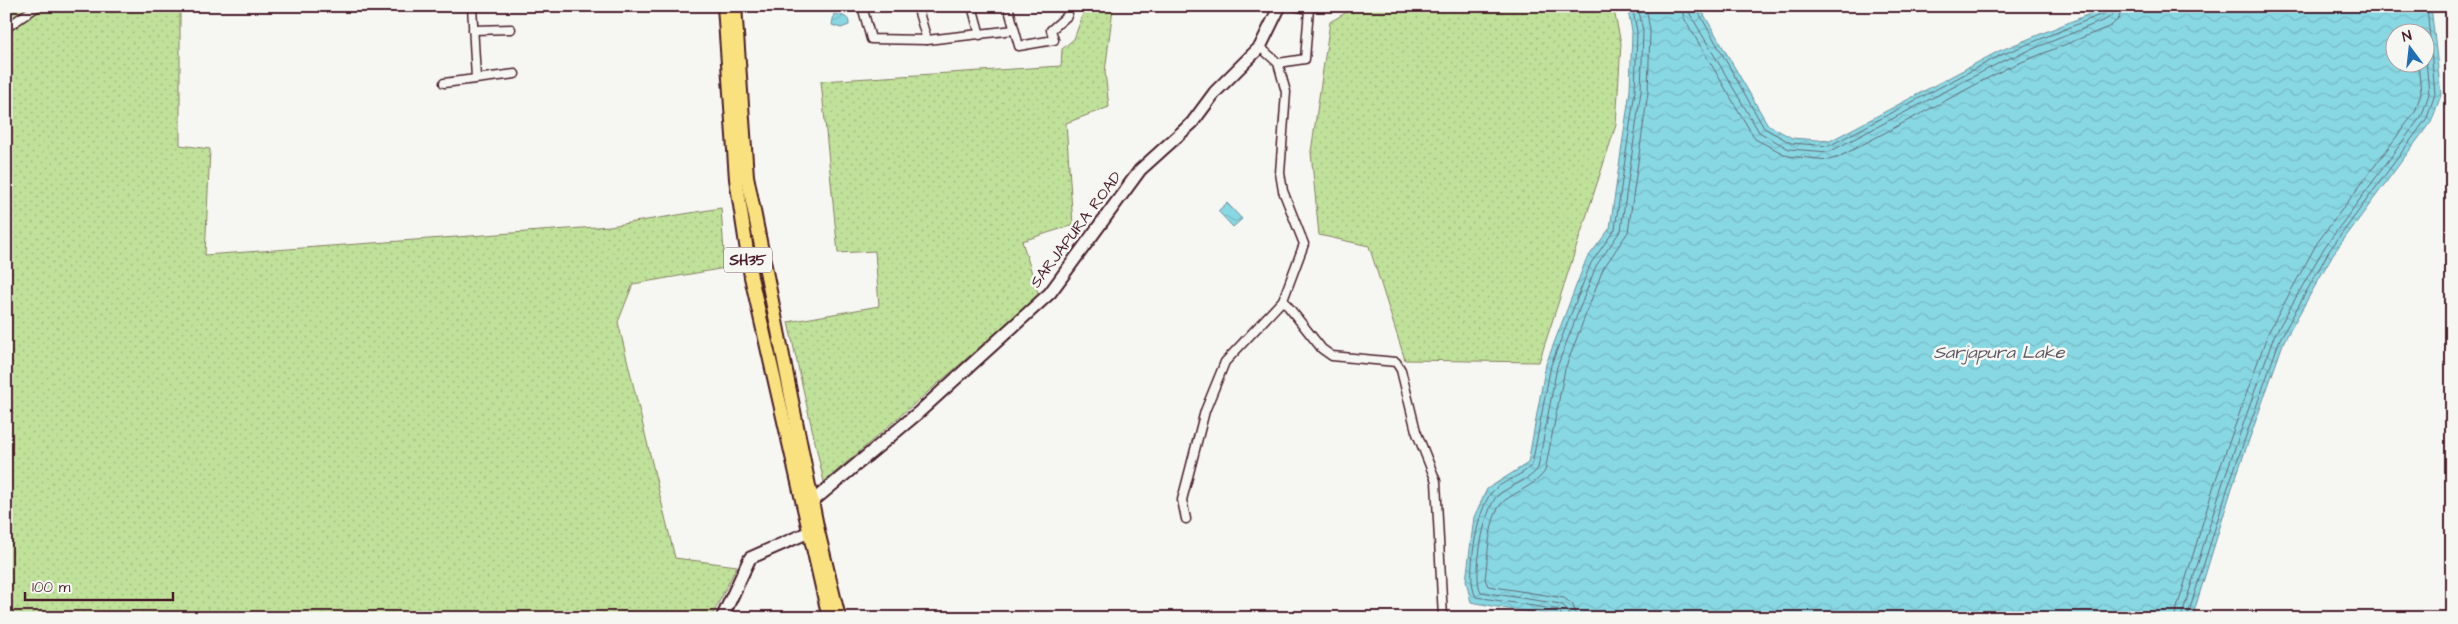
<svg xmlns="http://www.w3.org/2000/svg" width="2458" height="624" font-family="'Architects Daughter',sans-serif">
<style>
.grass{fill:url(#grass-dots);stroke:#858062}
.water{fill:url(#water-waves);stroke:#6f8e9a;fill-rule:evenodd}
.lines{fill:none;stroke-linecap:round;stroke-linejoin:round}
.shore{stroke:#636975;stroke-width:1}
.street-casing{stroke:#4a1f2b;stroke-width:11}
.secondary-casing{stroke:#4a1f2b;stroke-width:15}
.primary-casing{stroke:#4a1f2b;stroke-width:16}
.street{stroke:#f6f6f2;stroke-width:8}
.secondary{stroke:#f6f6f2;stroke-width:11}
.primary{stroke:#fae180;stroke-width:12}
.labels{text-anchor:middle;stroke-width:5;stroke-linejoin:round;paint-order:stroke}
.shield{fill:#f6f6f2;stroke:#7e6067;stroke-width:1}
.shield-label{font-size:15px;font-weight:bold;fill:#4a1f2b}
.street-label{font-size:16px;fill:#4a1f2b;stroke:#f6f6f2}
.water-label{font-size:18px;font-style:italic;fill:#5d5662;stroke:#f6f6f2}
</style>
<defs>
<pattern id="grass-dots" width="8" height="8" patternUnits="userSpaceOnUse" patternTransform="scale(1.25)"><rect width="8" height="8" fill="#c0e19a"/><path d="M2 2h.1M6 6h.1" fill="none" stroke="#a6c185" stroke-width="1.8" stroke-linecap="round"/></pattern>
<pattern id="water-waves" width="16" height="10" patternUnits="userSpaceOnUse" patternTransform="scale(1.25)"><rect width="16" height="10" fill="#88d8e4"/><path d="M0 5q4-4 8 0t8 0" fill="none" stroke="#77b9c4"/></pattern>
</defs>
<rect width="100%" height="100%" fill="#f6f6f2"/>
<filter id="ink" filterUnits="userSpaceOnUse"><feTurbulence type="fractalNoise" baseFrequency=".02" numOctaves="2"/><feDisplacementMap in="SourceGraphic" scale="10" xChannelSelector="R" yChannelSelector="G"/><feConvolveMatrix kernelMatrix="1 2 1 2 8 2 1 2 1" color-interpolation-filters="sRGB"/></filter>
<g filter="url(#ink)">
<g class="grass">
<path d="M6,6H180V145L210,149L205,255L610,226L721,208L725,268L633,284L618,322L675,558L737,566L711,618H6Z"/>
<path d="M1086,6L1113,8L1105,72L1109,107L1066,123L1073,225L1022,241L1039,296L824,482L788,322L879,306L875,251L838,253L821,81L1061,66L1062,49L1074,39Z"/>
<path d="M1357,6H1613L1621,43L1616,125L1539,362L1405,360L1369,246L1319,235L1311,152L1330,22Z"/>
</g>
<g class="water">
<path d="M1627,6H1699L1768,125L1792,138L1830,141L1999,51L2109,6H2431L2441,95L2432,120L2333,254L2284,341L2232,488L2192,618H1577L1508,609L1471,602L1466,581L1474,517L1487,489L1528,463L1546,364L1586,260L1610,228L1630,90L1632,31ZM2396,32H2426V62H2396Z"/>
<path d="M834,14C841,15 850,16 849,25L841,28L832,25Z"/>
<path d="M1227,203L1242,219L1233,227L1218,211Z"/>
</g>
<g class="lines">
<g class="shore">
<path d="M1681,6L1684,18L1755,139L1788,156L1829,160L1839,157L2007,68L2111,26L2119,18L2122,6"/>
<path d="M1688,6L1690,14L1759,132L1789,149L1829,152L2003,61L2107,19L2113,14L2115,6"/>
<path d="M1695,6L1764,128L1791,143L1829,146L2001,55L2105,13L2108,6"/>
<path d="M1563,618L1559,610L1476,597C1465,578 1477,511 1491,493C1501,481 1521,477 1532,465L1551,365L1591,263L1615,229L1635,91L1637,31L1632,6"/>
<path d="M1570,618L1567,609L1561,604L1481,592C1472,577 1484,509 1497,496C1509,485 1529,482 1538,468L1557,367L1596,266L1621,230L1641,91L1643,31L1638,6"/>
<path d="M1577,618L1573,605L1564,598L1488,586L1485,579C1488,560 1488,514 1504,501C1517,491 1536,485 1545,471L1565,369L1603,269L1628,232L1648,92L1650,31L1646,6"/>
<path d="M2174,618L2215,482L2268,333L2317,243L2415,112L2421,93L2418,62"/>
<path d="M2181,618L2222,485L2274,336L2324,248L2422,115L2429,94L2426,59"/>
<path d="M2187,618L2228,487L2280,339L2329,251L2427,118L2435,94L2427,6"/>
</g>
<defs>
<g id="street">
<path d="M472,6L476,78"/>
<path d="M862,6L871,39L927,40L1014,30"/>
<path d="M917,6L927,40"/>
<path d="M972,6L980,35"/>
<path d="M1008,6L1019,46L1054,40L1051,30L1067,16L1070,6"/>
<path d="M1294,6L1309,9L1316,6"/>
<path d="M6,28L38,6"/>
<path d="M473,30L511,29"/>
<path d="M1260,47L1278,63L1286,92L1280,173L1283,191L1304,244L1283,300L1322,349L1332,356L1396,362L1401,370L1416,431L1436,481L1443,618"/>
<path d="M1278,63L1305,59L1309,9"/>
<path d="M444,83L515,74"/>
<path d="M1186,519L1182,500L1205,411L1225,362L1283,300"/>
</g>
<g id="secondary">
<path d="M807,506L918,413L1050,293L1140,170L1192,123L1215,92L1260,47L1280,6"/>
<path d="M722,618L750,558L816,529"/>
</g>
<g id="primary">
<path d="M724,6L736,179L751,277L829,618"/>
<path d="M735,6L747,176L818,531L839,618"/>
</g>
</defs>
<use href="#street" class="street-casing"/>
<use href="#secondary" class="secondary-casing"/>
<use href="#primary" class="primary-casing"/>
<use href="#street" class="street"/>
<use href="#secondary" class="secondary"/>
<use href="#primary" class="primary"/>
</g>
</g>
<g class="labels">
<rect class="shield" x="724" y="247.5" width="48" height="25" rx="4"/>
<g class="shield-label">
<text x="748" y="265">SH35</text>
</g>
<g class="street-label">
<text transform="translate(1075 229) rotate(-53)" y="6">SARJAPURA ROAD</text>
</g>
<g class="water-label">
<text x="1999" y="358">Sarjapura Lake</text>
</g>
</g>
<rect width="2458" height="624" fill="none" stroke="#f6f6f2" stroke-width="25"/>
<rect x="12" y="12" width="2433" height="599" fill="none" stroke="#4a1f2b" stroke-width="2" filter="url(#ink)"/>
<g transform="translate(2410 48) rotate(345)"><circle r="24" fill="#f6f6f2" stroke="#b1a0a2"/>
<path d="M0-4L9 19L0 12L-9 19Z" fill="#1f6fb2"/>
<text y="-8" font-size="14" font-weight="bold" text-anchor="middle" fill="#4a1f2b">N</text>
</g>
<path d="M25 592v8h148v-8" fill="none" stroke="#4a1f2b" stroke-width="2.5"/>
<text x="32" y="592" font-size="15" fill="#4a1f2b" stroke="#f6f6f2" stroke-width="4" paint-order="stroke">100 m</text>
</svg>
